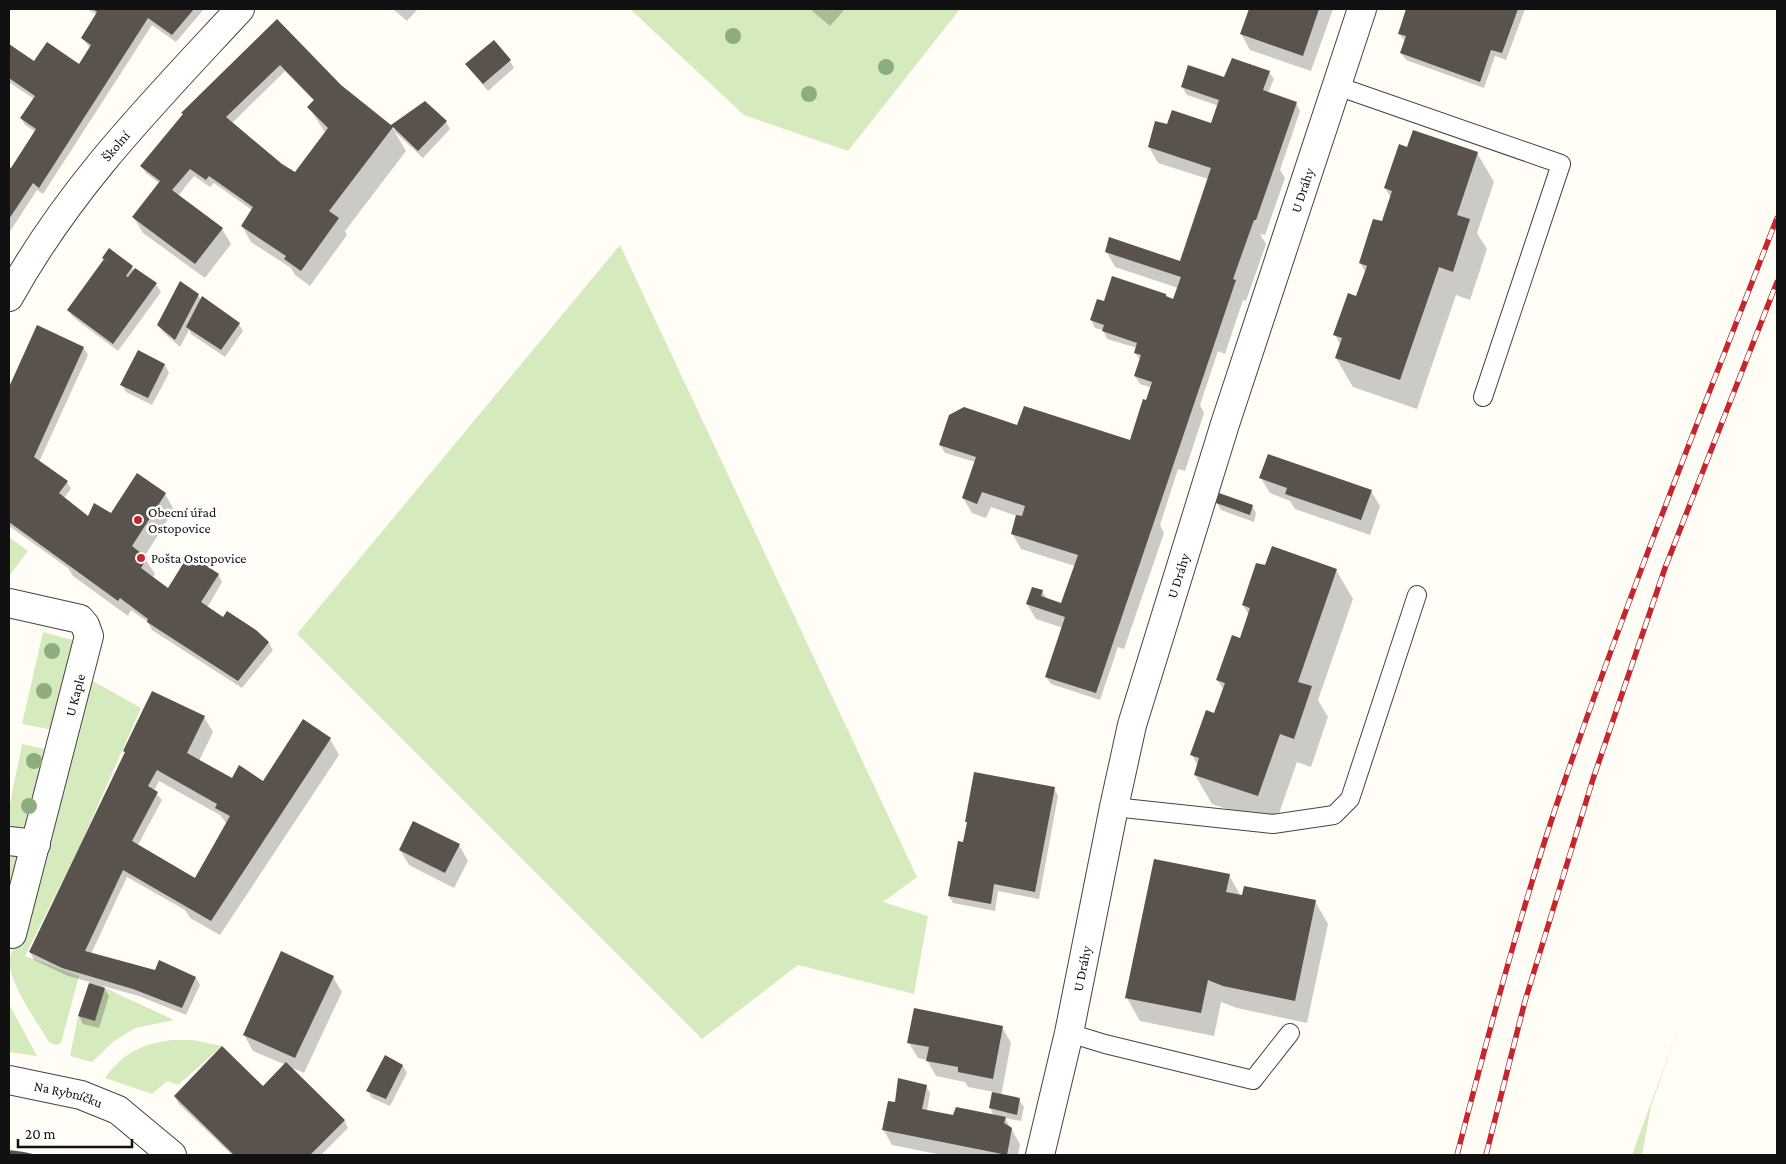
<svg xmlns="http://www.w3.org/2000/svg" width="1786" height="1164" font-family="'Crimson Pro',serif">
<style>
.green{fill:#d5ebbd}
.shadow{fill:#0003;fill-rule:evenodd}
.building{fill:#5a524d;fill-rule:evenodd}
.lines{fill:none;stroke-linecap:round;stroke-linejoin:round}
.service-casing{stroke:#444;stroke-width:20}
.minor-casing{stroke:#444;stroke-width:30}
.tertiary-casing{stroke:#444;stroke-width:30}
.service{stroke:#fff;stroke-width:18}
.minor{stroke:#fff;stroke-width:28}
.tertiary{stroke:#fff;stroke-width:28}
.rail-casing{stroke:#c4262e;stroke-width:5.5}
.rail{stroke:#fff;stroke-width:4;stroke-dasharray:11;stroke-linecap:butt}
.tree{fill:#8dad7f}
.poi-dot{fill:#c4262e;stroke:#fff;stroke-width:2}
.labels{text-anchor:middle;stroke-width:5;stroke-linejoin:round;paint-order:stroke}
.street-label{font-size:14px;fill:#111;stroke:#fff}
.poi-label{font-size:14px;fill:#111;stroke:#fff;text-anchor:start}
</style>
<rect width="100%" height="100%" fill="#fffdf5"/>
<g class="green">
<path d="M630,9H960L848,151L744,115Z"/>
<path d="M620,245L917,877L883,902L928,916L914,994L798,965L702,1039L297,634Z"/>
<path d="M9,537L28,551L9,576Z"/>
<path d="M43,632L87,644L63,732L22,724Z"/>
<path d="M91,680L141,708L79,848L25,956L79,976L61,1043L56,1045L49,1042C37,1022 9,983 9,960L50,831Z"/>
<path d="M22,744L58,752L34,831L9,827V808Z"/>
<path d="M9,847L29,852L9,918Z"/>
<path d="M105,988L174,1020L135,1028L113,1042L92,1062L70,1056L78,1016L95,1021Z"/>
<path d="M9,1004L37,1056L9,1052Z"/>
<path d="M1679,1026L1651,1106L1642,1155H1632Z"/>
<path d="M173,1040H193L222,1046L178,1085L167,1081L152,1094L105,1078C123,1053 143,1043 173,1040Z"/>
</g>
<g class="shadow">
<path d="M87,9H204L176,42L152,25L43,194L37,190L9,233V168L11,170L36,132L25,125L21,118L34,99L9,82V46L35,63L79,66L90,48L82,38L97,15Z"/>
<path d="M393,9H418L407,21Z"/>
<path d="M810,9H845L830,26Z"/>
<path d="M1250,9H1333L1311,71L1250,50L1241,34Z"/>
<path d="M1408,9H1525L1506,60L1495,56L1484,88L1406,60L1401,53L1405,42L1399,33Z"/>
<path d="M277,21L340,86L396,131L393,126L446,122L450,129L423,158L394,131L406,151L345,231L347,235L310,286L295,275L291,268L251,242L242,226L252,210L214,183L210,187L194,176L178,196L222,229L231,244L205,278L143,233L134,218L160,184L146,173L141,166ZM285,71L314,101L309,107L326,134L295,174L282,166L232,123Z"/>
<path d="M510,61L514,68L488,91L466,64Z"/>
<path d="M1269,72L1274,79L1268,93L1296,103L1300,111L1280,170L1285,178L1265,235L1260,234L1266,244L1246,301L1243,300L1225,354L1218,351L1200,405L1204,413L1185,471L1178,469L1160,525L1164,533L1124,649L1118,647L1100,700L1051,684L1046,677L1063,628L1036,619L1027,604L1042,591L1047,599L1062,605L1075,566L1021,549L1012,533L1017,516L991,507L986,518L972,513L963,498L975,462L945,453L940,445L1018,427L1133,443L1152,388L1140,384L1135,376L1140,360L1135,353L1137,348L1107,339L1103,330L1095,328L1091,320L1104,302L1167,298L1174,300L1178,288L1115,267L1106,251L1183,263L1208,179L1158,163L1149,147L1170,127L1212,125L1219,106L1187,95L1182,87Z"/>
<path d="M1408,148L1477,153L1494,182L1477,233L1487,249L1470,300L1456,295L1417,409L1353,387L1336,358L1341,346L1335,335L1357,298L1366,273L1360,263L1383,223L1391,198L1385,188Z"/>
<path d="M132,267L134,271L136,269L156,284L161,292L118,351L73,317L68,310Z"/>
<path d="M198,295L201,300L239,324L243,331L225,357L191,334L189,330L180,347L163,332L158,325Z"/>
<path d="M38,327L83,347L88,355L39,462L67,482L71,489L64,498L88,517L112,515L165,494L174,510L144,557L155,574L152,578L168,590L218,574L222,582L207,608L223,619L268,642L273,650L242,688L152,630L148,622L131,610L128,616L73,576L68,568L9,526V390Z"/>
<path d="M139,352L165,365L169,373L152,405L126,392L122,385Z"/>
<path d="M1261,478L1371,491L1380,506L1370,535L1295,509L1290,501L1270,493Z"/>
<path d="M1217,503L1252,506L1256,513L1254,522L1221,510Z"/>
<path d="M1266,567L1336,570L1353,599L1318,700L1328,717L1311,767L1297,762L1275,825L1212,804L1195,775L1198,766L1192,755L1215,715L1224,690L1217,680L1241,640L1249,615L1243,605Z"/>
<path d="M204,717L213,732L199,761L233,780L264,783L303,721L330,739L339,755L220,935L190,918L185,910L127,877L91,954L156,972L196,978L200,985L186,1015L139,996L103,986L109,996L99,1028L83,1024L79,1016L90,982L68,976L34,960L30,952L126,753ZM159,781L220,815L227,824L194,879L138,845L162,800L154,791Z"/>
<path d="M1054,788L1058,796L1039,899L998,891L995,911L953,903L949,896L964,843L968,825L966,821Z"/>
<path d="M459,845L468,861L454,888L409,865L400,850Z"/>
<path d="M1229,875L1242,898L1315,901L1328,924L1307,1023L1237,1008L1221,1002L1214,1036L1140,1021L1127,998Z"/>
<path d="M333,977L342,992L304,1073L290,1067L344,1120L348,1128L321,1155H232L179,1104L175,1097L263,1088L286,1065L253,1051L244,1035Z"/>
<path d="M1002,1027L1011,1043L1001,1096L1019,1100L1024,1107L1021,1121L1005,1118L1020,1144L1018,1155H942L892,1145L883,1129L898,1104L926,1086L930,1093L927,1111L953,1117L994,1116L990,1108L994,1092L968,1087L965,1082L936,1076L927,1060L918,1058L909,1043Z"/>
<path d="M385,1057L403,1066L407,1073L390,1106L372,1098L368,1091Z"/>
</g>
<g class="building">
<path d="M93,9H194L172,35L148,18L39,188L33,183L9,219V167L11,168L36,129L20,118L35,96L9,78V44L34,61L47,42L79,64L91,45L81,38L97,12Z"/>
<path d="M1249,9H1319L1303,56L1240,34Z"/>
<path d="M1406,9H1518L1502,53L1491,50L1480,82L1400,53L1406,36L1398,34Z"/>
<path d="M277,19L341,85L391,125L425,101L447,121L418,151L393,127L329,211L339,218L301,271L284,259L286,256L241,226L253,207L209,176L206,180L190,169L172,190L223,228L195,264L132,217L160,181L140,166L183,114L181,113ZM280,65L314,100L307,107L328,128L295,172L282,164L226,117Z"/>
<path d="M494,40L511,60L483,84L465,64Z"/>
<path d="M1232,58L1270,71L1263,90L1297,102L1256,220H1254L1233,279L1236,280L1096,693L1045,677L1065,617L1026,604L1032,587L1043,590L1041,596L1061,603L1078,555L1011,534L1016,515L1022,516L1025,506L982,492L977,504L962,498L976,457L939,445L949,415L964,407L1017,425L1024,406L1130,440L1143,399L1146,400L1152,382L1134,376L1141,355L1134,353L1137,343L1102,331L1104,325L1090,320L1097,299L1104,301L1112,276L1166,294V296L1173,299L1181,277L1105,252L1109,237L1180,261L1211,168L1148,147L1155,121L1167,124L1172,110L1211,123L1219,100L1181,87L1188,65L1224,77Z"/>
<path d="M1413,130L1478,152L1457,215L1470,219L1453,272L1439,267L1400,380L1335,358L1342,338L1333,335L1348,293L1356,296L1367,266L1359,263L1373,219L1382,221L1392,191L1384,188L1399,144L1407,147Z"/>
<path d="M109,248L133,266L126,276L128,277L135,268L157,283L113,344L67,310L104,259L110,263L102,258Z"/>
<path d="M180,281L199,294L175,340L157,325Z"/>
<path d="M202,296L240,323L221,350L186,327Z"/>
<path d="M37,325L84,347L34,457L68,481L59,493L88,516L94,503L111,513L137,473L166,493L132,546L147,558L141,568L168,588L189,554L219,574L201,602L223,617L227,611L256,630L269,642L238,681L147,622L148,619L120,598L118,601L9,522V387Z"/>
<path d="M138,350L165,364L148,398L120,385Z"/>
<path d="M1268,454L1372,490L1361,520L1285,494L1287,488L1259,478Z"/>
<path d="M1219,493L1253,505L1250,515L1216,503Z"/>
<path d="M1272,546L1337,569L1298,682L1312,686L1294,739L1280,734L1258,796L1194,775L1199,758L1190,755L1206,710L1214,713L1225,683L1216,680L1232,635L1240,638L1250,608L1242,605L1256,563L1265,565Z"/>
<path d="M152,691L205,716L187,753L232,778L239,765L263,781L303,719L331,738L211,921L123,870L85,951L155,970L159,960L196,977L182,1008L133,989L62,968L29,952L125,752L123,751ZM157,770L217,804L215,808L230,816L195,878L132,841L158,792L148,786Z"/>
<path d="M974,772L1055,787L1035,892L994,884L991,904L948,896L958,841L963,842L967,822H965Z"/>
<path d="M413,821L460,844L445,873L399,850Z"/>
<path d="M1154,859L1230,874L1226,892L1242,895L1244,886L1316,900L1295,1001L1223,986L1208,980L1201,1013L1125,998Z"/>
<path d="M281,951L334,976L295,1058L243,1035Z"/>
<path d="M89,983L105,988L95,1021L78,1016Z"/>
<path d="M914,1008L1003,1026L993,1079L958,1072V1067L926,1061L929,1047L907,1043Z"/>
<path d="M222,1046L263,1086L286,1062L345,1120L310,1155H234L174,1096Z"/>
<path d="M385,1055L403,1065L386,1099L366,1091Z"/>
<path d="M898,1078L927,1085L922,1109L953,1115L956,1107L1006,1117L1004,1123L1012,1128L1007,1155L882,1130L888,1101L895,1102Z"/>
<path d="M992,1092L1020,1098L1017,1115L989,1108Z"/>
<path d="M9,1150L24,1152L37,1155H9Z"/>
</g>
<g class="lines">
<defs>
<g id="service">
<path d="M1337,86L1561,164L1483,397"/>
<path d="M1114,807L1273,824L1334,815L1350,799L1417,595"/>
<path d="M1069,1033L1105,1044L1253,1080L1290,1033"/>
</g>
<g id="minor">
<path d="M9,603L80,619L85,625L89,636L12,934"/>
<path d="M9,841L36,844"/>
<path id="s1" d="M9,1080L81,1095L118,1110L172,1155"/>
<path id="s2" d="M1040,1155L1069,1033L1114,807L1132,725L1225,424L1362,9"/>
</g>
<g id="tertiary">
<path id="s3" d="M9,297C71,185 154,102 240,9"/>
</g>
</defs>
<use href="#service" class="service-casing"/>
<use href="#minor" class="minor-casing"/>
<use href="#tertiary" class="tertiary-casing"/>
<use href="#service" class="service"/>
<use href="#minor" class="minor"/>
<use href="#tertiary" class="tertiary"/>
<defs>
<g id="rail">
<path d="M1457,1155C1490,1028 1523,901 1566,777C1631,589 1705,404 1777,218"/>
<path d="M1486,1155L1525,1001L1593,779L1665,568L1777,282"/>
</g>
</defs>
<use href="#rail" class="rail-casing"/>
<use href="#rail" class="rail"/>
</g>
<g class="tree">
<circle cx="733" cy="36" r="8"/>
<circle cx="886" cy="67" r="8"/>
<circle cx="809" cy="94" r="8"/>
<circle cx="52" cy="651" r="8"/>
<circle cx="44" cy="691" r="8"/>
<circle cx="34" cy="761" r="8"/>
<circle cx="29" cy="806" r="8"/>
</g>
<g class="poi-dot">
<circle cx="138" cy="520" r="5"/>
<circle cx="141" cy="558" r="5"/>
</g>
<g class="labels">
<g class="street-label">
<text dy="5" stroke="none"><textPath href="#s3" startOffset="185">Školní</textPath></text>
<text dy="5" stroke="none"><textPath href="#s2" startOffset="1001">U Dráhy</textPath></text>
<text dy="5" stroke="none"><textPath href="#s2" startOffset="596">U Dráhy</textPath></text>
<text transform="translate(75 695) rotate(-75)" y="5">U Kaple</text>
<text dy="5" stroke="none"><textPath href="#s2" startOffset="191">U Dráhy</textPath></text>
<text dy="5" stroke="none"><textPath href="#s1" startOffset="61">Na Rybníčku</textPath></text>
</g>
<g class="poi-label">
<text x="148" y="517">Obecní úřad<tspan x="148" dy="16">Ostopovice</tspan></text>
<text x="151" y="563">Pošta Ostopovice</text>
</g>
</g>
<rect width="1786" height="1164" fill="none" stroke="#111111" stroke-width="20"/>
<path d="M18 1139v8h114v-8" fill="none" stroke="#111111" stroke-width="2.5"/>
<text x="25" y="1139" font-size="15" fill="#111111" stroke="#ffffff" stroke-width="4" paint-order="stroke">20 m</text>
</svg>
